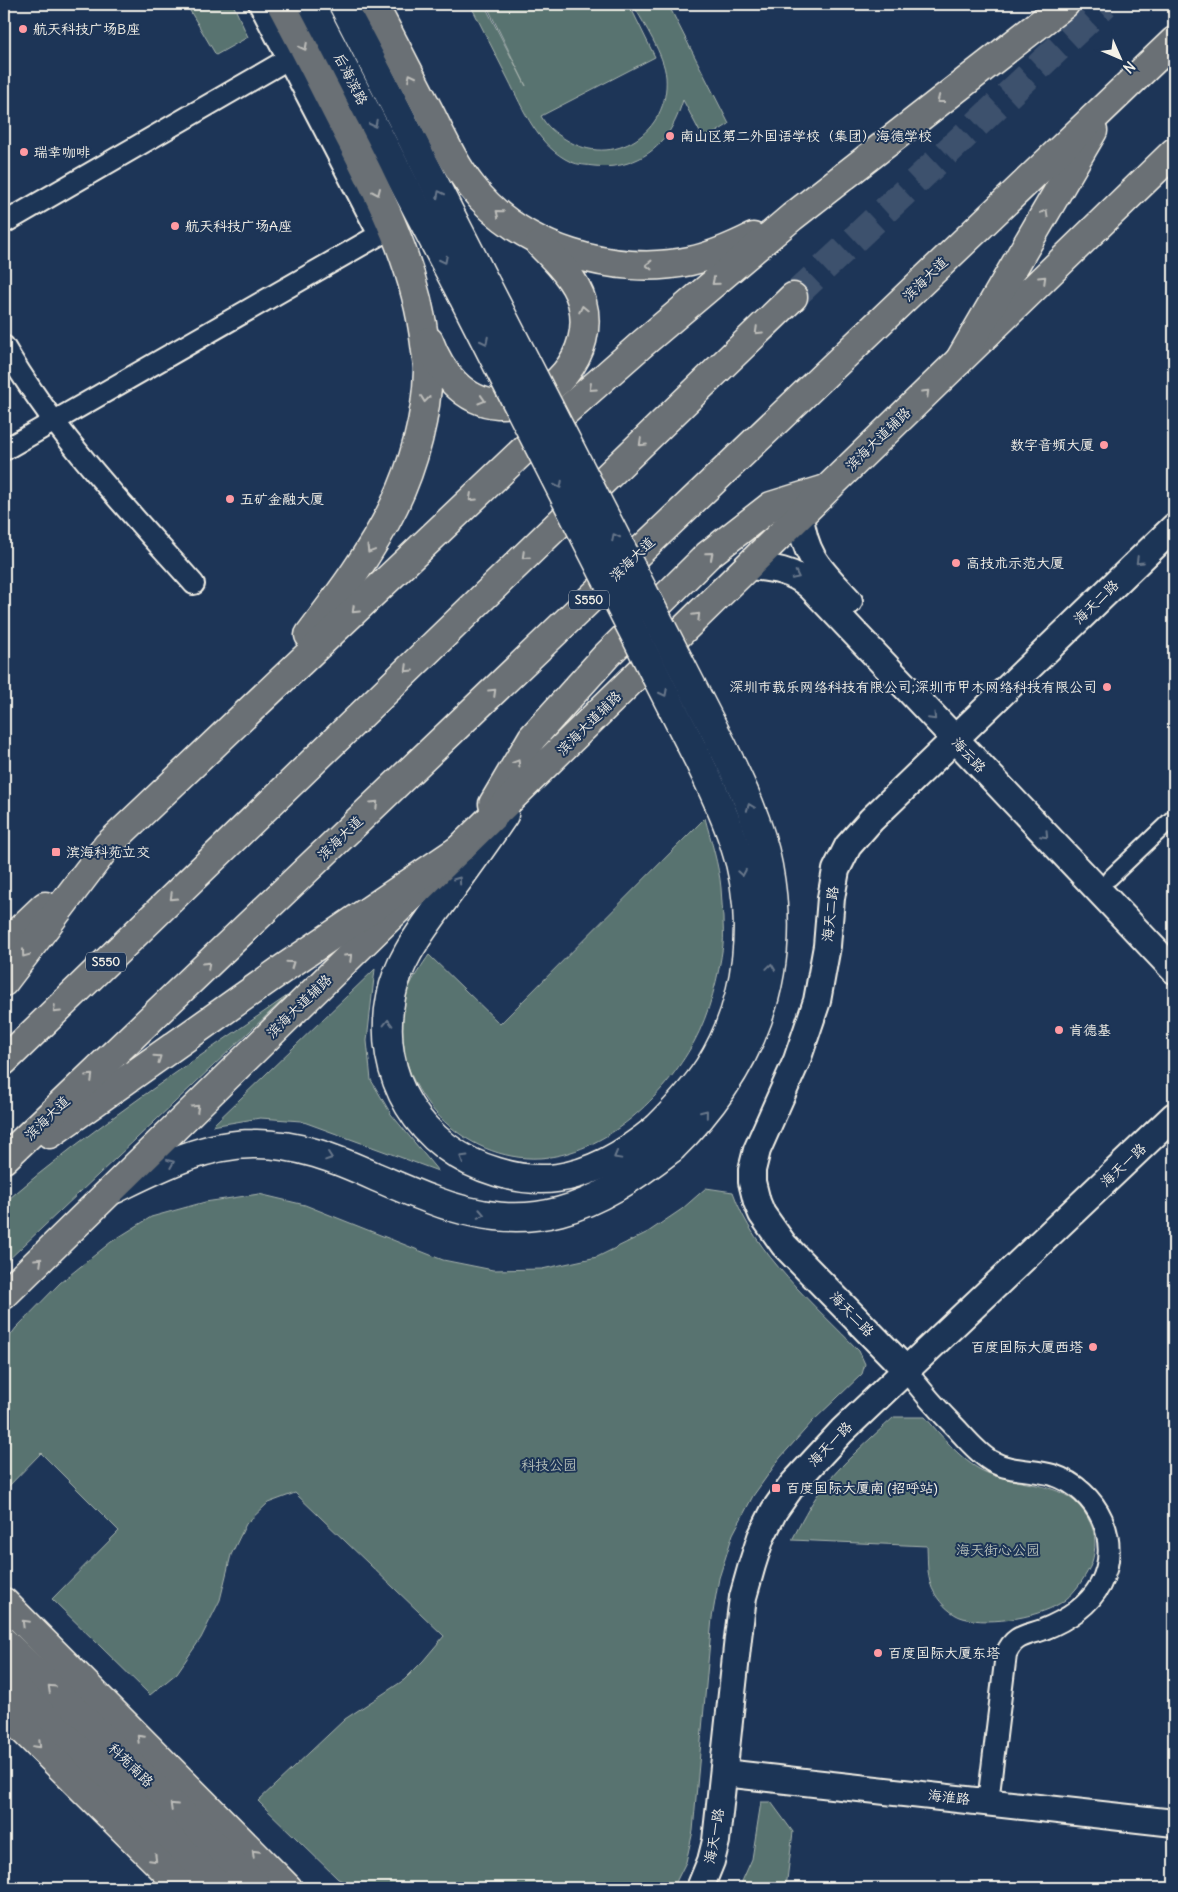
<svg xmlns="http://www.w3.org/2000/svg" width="1178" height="1892" font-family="Delius,'LXGW WenKai TC',sans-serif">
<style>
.green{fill:#597370;stroke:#a6b2ac}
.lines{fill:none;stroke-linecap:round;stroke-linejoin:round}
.trunk-tunnel{stroke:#3d516d;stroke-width:28;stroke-dasharray:28 14;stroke-linecap:butt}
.pedestrian-casing{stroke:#f4f1e8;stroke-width:19}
.minor-casing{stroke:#f4f1e8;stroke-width:24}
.tertiary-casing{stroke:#f4f1e8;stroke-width:30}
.secondary-casing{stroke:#f4f1e8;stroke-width:31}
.primary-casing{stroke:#f4f1e8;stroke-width:31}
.trunk-casing{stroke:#f4f1e8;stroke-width:31}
.pedestrian{stroke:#1d3557;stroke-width:15}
.minor{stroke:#1d3557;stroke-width:20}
.tertiary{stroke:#1d3557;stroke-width:26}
.secondary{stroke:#1d3557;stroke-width:28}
.primary{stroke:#6a7074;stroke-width:28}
.trunk{stroke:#6a7074;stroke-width:28}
.secondary-bridge-casing{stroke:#f4f1e8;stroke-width:31;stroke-linecap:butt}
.secondary-bridge{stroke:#1d3557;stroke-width:28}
.oneway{stroke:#bdbdba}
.oneway2{stroke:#68778a}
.poi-dot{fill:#ff9aa2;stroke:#1d3557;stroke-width:2}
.labels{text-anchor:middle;stroke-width:4;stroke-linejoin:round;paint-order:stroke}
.shield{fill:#1d3557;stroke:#b4b9bc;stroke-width:1}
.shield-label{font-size:12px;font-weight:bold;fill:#f4f1e8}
.poi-label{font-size:14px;fill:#f4f1e8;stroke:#1d3557;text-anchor:start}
.street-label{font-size:14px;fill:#f4f1e8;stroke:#1d3557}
.park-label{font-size:14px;fill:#b6bfb8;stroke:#1d3557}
</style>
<rect width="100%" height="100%" fill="#1d3557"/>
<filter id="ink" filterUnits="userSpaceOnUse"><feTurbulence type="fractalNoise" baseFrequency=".02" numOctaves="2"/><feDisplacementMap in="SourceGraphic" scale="10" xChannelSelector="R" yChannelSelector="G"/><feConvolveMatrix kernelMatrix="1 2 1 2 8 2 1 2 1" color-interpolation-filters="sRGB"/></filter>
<g filter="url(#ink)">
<g class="green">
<path d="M186,4H233L248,37L216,55Z"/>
<path d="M470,4H484L526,86L486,4H629L655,57L541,116C546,126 555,133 565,139C613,170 670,132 666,77C664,54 644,25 633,4H668L729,124L704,140L683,100C674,130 659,153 628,163C616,167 606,167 594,166C587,165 578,165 571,162C538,147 523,109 508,79C495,54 483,29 470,4Z"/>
<path d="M705,818C711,841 719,865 721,888C722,898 722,908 723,918C723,927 724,936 723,945C719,975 709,1015 694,1042C664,1097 605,1154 540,1158C464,1162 395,1092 401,1016C402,993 416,974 429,955L500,1024Z"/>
<path d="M375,969L367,1041L371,1080L391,1114L438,1171L301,1121L260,1118L212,1126Z"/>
<path d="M287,996L4,1264V1203C92,1127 191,1063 287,996Z"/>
<path d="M706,1188L733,1192C754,1254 815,1305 859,1351L865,1364L862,1374L812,1422L780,1458L753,1496L733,1534L719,1578L712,1618L693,1831L686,1862L673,1888H357L338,1879L258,1801L345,1719L404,1680L423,1661L444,1636L295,1493L268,1503L246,1524L231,1555L220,1600L201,1638L177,1673L150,1695L52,1599L119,1531L41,1453L4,1491V1344L16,1328L60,1283L111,1242L151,1217L205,1202L259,1194L305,1205L443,1260L493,1270L542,1269L597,1257L648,1232L682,1209Z"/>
<path d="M894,1417H925C941,1435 958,1457 979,1469C1019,1491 1071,1474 1092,1527C1097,1539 1095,1556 1090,1567C1083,1580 1076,1591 1065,1600C1043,1617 990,1626 963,1618C952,1615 941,1604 935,1594C926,1579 928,1562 927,1546L792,1540C801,1523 809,1506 821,1490C842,1463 869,1440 894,1417Z"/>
<path d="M761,1802H771L793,1832L786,1888H739L752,1859Z"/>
</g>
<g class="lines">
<path class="trunk-tunnel" d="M793,297L1105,4"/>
<defs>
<path id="pedestrian" d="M1110,878L1174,817"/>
<g id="minor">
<path d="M4,223L288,59"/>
<path d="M4,346C55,434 126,508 194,584"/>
<path d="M4,450L379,235L259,4"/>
<path d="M906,1370C922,1392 939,1411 958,1430C968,1441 978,1453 991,1461C1010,1472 1033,1469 1053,1475C1098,1490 1123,1541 1100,1585C1088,1607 1065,1621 1042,1630C1025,1636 1014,1635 1006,1654L988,1802"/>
</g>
<g id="tertiary">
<path d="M800,515C805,559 821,570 849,601"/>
<path d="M748,566C772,568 793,570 811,587L1174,970"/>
<path d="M906,1370L784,1245L762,1214L757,1202L752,1182V1170L757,1150L797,1060L817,1001L827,946L831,898L836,870L848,846L871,820L1174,527"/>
<path d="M724,1773L1174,1823"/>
<path d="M700,1888L711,1861L716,1841L738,1638L743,1597L752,1565L761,1537L774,1511L793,1484L842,1431L1174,1116"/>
</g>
<g id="secondary">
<path d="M310,4L463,297"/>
<path d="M343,4L486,284"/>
<path d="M504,815C485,843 465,871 445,898C424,928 398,959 391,997C375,1076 420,1150 497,1172C517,1178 536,1181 557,1178C595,1173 628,1152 657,1128"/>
<path d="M115,1189C158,1168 204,1144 253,1144C297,1143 337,1159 376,1177C395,1185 413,1193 432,1200C531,1238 593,1210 672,1148"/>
</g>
<g id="primary">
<path d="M281,4C303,45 324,87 345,128C381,197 416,267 425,344C426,353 428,362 428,370C427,415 414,465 394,506C371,553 340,594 309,635"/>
<path d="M373,4C392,39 410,75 429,111C442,137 454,164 472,187C520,249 615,277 690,261C713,256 733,247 753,237"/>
<path d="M429,341C440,371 463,402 498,404C551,407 596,353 582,302C576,280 556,260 540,244"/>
<path d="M493,804L532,738L606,656L708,555L771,506L823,490"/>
<path d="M4,945L45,906"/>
<path d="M4,982L107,846L548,427L642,344L792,217L1065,4"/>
<path d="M4,1295L828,488L1174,152"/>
<path d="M4,1602L288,1888"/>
<path d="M4,1642L259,1888"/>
<path d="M4,1677L221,1888"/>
<path d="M4,1711L183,1888"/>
</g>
<g id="trunk">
<path d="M959,361L1093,131"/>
<path d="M4,1061L793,297"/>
<path d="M50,1134L284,968L461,848"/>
<path d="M4,1159L1174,41"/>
</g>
</defs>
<use href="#pedestrian" class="pedestrian-casing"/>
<use href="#minor" class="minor-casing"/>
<use href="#tertiary" class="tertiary-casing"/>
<use href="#secondary" class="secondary-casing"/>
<use href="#primary" class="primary-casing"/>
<use href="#trunk" class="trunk-casing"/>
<use href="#pedestrian" class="pedestrian"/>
<use href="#minor" class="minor"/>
<use href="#tertiary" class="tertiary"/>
<use href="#secondary" class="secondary"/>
<use href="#primary" class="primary"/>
<use href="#trunk" class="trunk"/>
<defs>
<g id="secondary-bridge">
<path d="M486,284L722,745C741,784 760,823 768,866C789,977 751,1071 672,1148"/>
<path d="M463,297L698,759C711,786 725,814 734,843C759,915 750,1002 709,1067C694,1090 676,1109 657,1128"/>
</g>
</defs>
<use href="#secondary-bridge" class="secondary-bridge-casing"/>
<use href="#secondary-bridge" class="secondary-bridge"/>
</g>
<defs><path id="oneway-chevron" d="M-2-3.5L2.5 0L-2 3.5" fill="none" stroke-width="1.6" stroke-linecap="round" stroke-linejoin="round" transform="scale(1.25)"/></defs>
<g class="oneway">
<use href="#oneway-chevron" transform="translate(304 47) rotate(63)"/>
<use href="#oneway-chevron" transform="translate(411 77) rotate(-117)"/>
<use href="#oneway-chevron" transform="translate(940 100) rotate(142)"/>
<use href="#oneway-chevron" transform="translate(377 192) rotate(66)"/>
<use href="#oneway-chevron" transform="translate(499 213) rotate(-141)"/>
<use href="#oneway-chevron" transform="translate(1045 213) rotate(-60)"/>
<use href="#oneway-chevron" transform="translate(649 265) rotate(180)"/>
<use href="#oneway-chevron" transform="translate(1043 279) rotate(-44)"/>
<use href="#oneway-chevron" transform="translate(715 282) rotate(140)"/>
<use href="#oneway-chevron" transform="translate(583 309) rotate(-102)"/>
<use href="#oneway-chevron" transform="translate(758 331) rotate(136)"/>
<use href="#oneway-chevron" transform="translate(592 388) rotate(138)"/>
<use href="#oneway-chevron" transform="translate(926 393) rotate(-44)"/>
<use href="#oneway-chevron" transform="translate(425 399) rotate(96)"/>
<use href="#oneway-chevron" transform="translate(482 400) rotate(17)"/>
<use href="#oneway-chevron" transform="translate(642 443) rotate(136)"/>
<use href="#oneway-chevron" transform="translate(472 498) rotate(137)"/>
<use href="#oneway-chevron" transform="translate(370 550) rotate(121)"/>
<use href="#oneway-chevron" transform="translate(710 555) rotate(-41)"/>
<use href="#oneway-chevron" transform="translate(525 556) rotate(136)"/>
<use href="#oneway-chevron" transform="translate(355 610) rotate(136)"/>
<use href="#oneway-chevron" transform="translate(697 616) rotate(-45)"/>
<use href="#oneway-chevron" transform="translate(408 669) rotate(136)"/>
<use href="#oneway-chevron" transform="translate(493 692) rotate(-44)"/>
<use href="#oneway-chevron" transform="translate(517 763) rotate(-59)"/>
<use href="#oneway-chevron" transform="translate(375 804) rotate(-44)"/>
<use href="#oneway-chevron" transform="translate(173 897) rotate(136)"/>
<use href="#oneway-chevron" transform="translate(25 954) rotate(127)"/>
<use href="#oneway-chevron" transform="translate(349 957) rotate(-44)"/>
<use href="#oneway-chevron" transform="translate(291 964) rotate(-35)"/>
<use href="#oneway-chevron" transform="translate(207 965) rotate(-44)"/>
<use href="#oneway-chevron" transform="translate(56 1010) rotate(136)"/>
<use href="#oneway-chevron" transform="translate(158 1058) rotate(-35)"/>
<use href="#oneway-chevron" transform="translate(90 1077) rotate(-44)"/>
<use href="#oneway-chevron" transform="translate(196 1108) rotate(-44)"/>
<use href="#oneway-chevron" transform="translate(39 1261) rotate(-44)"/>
<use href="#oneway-chevron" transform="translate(25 1623) rotate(-135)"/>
<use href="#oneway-chevron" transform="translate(51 1688) rotate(-136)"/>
<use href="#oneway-chevron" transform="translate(140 1738) rotate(-135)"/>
<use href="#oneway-chevron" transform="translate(38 1745) rotate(45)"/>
<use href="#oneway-chevron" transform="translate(173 1806) rotate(-136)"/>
<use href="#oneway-chevron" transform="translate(255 1853) rotate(-135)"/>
<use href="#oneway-chevron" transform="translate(154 1859) rotate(45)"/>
</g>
<g class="oneway2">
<use href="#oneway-chevron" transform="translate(374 124) rotate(63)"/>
<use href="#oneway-chevron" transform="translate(440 194) rotate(-117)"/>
<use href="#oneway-chevron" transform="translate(444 260) rotate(63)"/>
<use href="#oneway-chevron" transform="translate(485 341) rotate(63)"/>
<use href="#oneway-chevron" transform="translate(559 485) rotate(63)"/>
<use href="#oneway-chevron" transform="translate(615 537) rotate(-117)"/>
<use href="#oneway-chevron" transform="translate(1139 561) rotate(136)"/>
<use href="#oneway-chevron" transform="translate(796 576) rotate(26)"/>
<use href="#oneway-chevron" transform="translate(664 693) rotate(63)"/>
<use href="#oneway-chevron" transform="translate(933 717) rotate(47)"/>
<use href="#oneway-chevron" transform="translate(750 807) rotate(-111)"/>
<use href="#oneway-chevron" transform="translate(1045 835) rotate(47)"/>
<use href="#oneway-chevron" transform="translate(742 873) rotate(80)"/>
<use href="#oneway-chevron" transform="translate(458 880) rotate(-55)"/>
<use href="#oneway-chevron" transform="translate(771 967) rotate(-82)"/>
<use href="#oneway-chevron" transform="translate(388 1023) rotate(-89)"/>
<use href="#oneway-chevron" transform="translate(705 1113) rotate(-51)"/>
<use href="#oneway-chevron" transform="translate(617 1156) rotate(151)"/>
<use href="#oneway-chevron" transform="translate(329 1157) rotate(19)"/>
<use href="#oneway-chevron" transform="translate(463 1158) rotate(-149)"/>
<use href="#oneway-chevron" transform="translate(171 1163) rotate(-22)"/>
<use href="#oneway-chevron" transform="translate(481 1214) rotate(11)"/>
</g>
</g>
<g class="poi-dot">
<circle cx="23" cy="29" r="5"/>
<circle cx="670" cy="136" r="5"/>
<circle cx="24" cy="152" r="5"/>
<circle cx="175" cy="226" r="5"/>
<circle cx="1104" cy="445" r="5"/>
<circle cx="230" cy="499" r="5"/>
<circle cx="956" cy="563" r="5"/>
<circle cx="1107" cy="687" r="5"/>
<rect x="51" y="847" width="10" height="10" rx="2.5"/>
<circle cx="1059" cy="1030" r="5"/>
<circle cx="1093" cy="1347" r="5"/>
<rect x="771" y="1483" width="10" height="10" rx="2.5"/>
<circle cx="878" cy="1653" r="5"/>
</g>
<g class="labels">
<g class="shield">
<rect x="569" y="590.5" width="40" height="19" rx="4"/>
<rect x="86" y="952.5" width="40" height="19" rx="4"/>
</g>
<g class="shield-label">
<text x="589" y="604">S550</text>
<text x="106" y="966">S550</text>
</g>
<g class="poi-label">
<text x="33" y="34">航天科技广场B座</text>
<text x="680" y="141">南山区第二外国语学校（集团）海德学校</text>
<text x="34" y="157">瑞幸咖啡</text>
<text x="185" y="231">航天科技广场A座</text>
<text x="1094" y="450" text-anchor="end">数字音频大厦</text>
<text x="240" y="504">五矿金融大厦</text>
<text x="966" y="568">高技术示范大厦</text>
<text x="1097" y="692" text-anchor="end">深圳市载乐网络科技有限公司;深圳市甲木网络科技有限公司</text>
<text x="66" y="857">滨海科苑立交</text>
<text x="1069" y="1035">肯德基</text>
<text x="1083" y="1352" text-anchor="end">百度国际大厦西塔</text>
<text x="786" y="1493">百度国际大厦南 (招呼站)</text>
<text x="888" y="1658">百度国际大厦东塔</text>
</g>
<g class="street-label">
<text transform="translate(351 79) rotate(63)" y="5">后海滨路</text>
<text transform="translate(925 279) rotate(-44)" y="5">滨海大道</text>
<text transform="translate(878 439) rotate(-44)" y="5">滨海大道辅路</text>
<text transform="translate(632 559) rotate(-44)" y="5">滨海大道</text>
<text transform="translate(1096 602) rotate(-44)" y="5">海天二路</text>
<text transform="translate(589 723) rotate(-45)" y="5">滨海大道辅路</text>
<text transform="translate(969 755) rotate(47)" y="5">海云路</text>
<text transform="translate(340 838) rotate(-44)" y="5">滨海大道</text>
<text transform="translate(830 914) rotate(-84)" y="5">海天二路</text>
<text transform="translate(299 1006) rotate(-44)" y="5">滨海大道辅路</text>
<text transform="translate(47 1118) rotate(-44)" y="5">滨海大道</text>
<text transform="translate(1123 1165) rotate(-43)" y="5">海天一路</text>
<text transform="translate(852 1314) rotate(46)" y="5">海天二路</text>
<text transform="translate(830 1444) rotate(-46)" y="5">海天一路</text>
<text transform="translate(131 1765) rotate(44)" y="5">科苑南路</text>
<text transform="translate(949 1797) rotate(6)" y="5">海淮路</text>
<text transform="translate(714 1836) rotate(-80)" y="5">海天一路</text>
</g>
<g class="park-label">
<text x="549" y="1470">科技公园</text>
<text x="998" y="1555">海天街心公园</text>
</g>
</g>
<rect width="1178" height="1892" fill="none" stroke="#1d3557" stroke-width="20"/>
<rect x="10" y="10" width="1158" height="1872" fill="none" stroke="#f4f1e8" stroke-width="2" filter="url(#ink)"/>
<g transform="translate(1120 58) rotate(135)" stroke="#1d3557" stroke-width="4" paint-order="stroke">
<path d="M0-4L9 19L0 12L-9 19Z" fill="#f4f1e8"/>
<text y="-8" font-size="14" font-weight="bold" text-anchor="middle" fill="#f4f1e8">N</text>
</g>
</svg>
